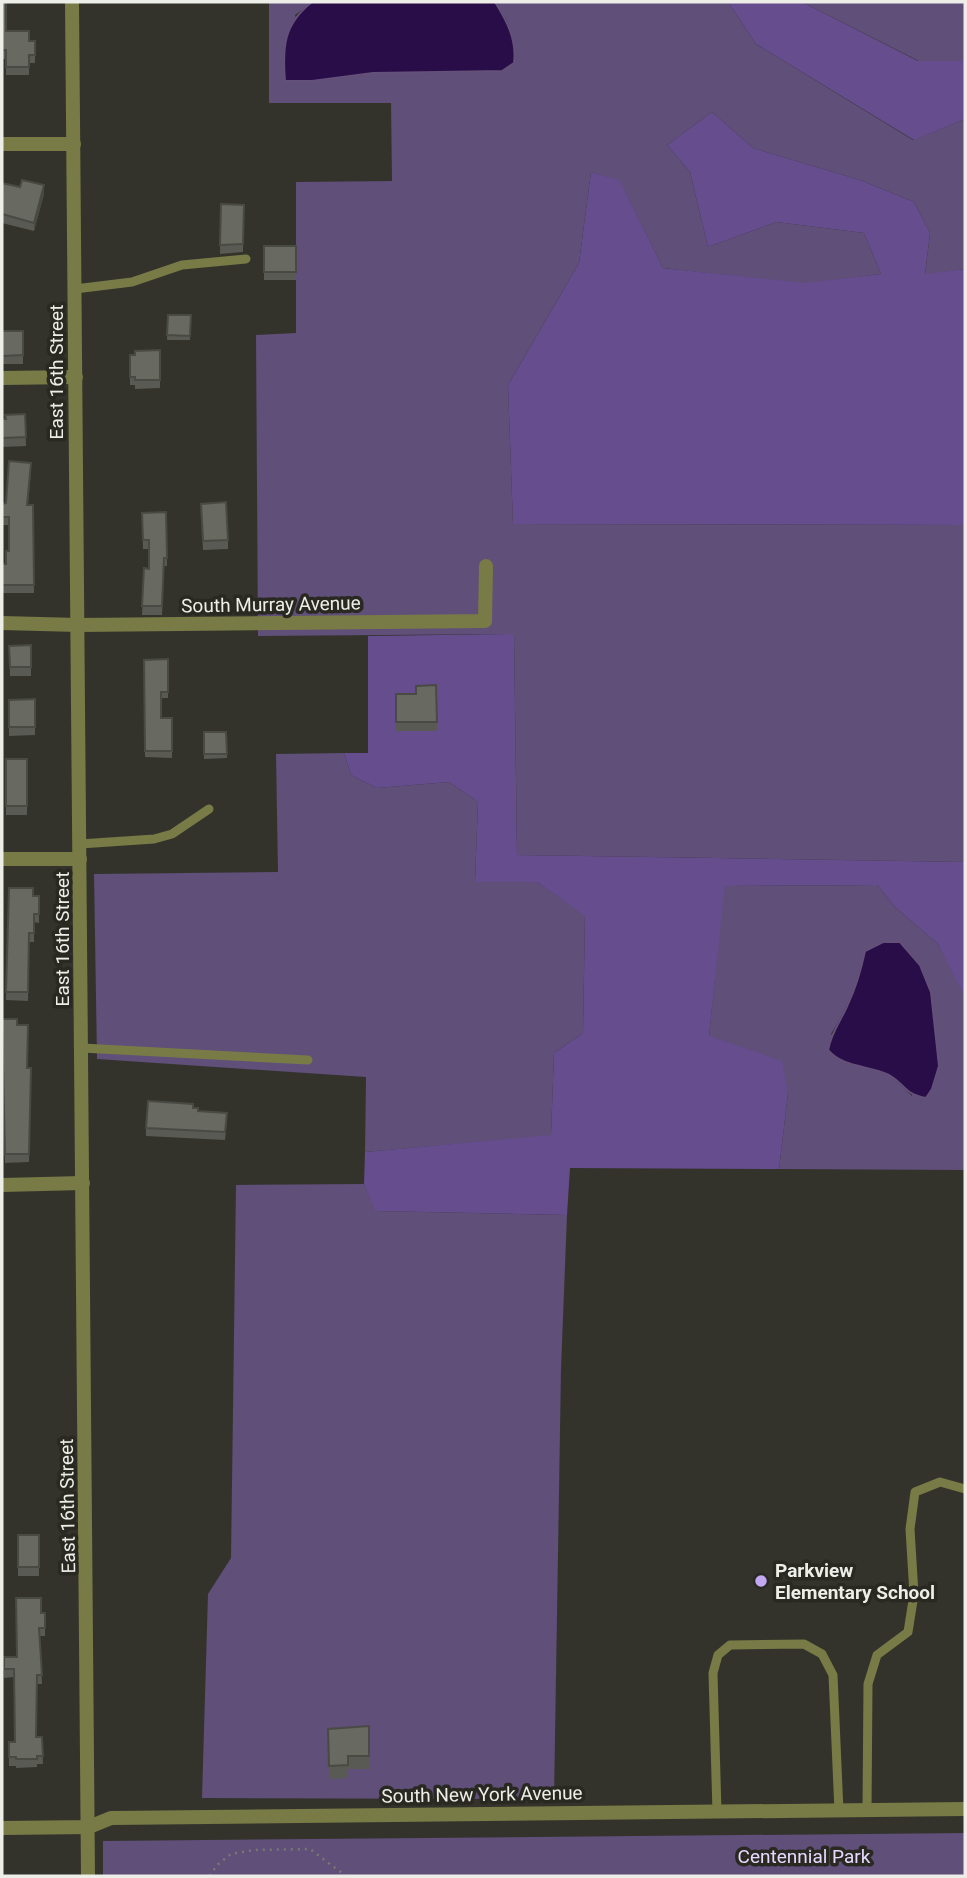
<svg xmlns="http://www.w3.org/2000/svg" width="967" height="1878" font-family="Roboto,sans-serif">
<style>
.green{fill:#5f4f79;fill-rule:evenodd}
.forest{fill:#664d8d}
.water{fill:#290d48;stroke:#645078;stroke-width:2}
.lines{fill:none;stroke-linecap:round;stroke-linejoin:round}
.path{stroke:#797972;stroke-width:2.5;stroke-dasharray:2 5;stroke-linecap:butt}
.service{stroke:#787b46;stroke-width:9}
.minor{stroke:#787b46;stroke-width:14}
.tertiary{stroke:#787b46;stroke-width:14}
.wall{fill:#595a53}
.shaded-wall{fill:#494a44}
.building{fill:#686961;stroke:#494a44;stroke-width:2}
.poi-dot{fill:#c2a7f2;stroke:#292922;stroke-width:2.5}
.labels{text-anchor:middle;stroke-width:7;stroke-linejoin:round;paint-order:stroke}
.street-label{font-size:19px;fill:#eeeee9;stroke:#292922}
.poi-label{font-size:19px;font-weight:bold;fill:#eeeee9;stroke:#292922;text-anchor:start}
.park-label{font-size:19px;fill:#e5d9ff;stroke:#292922}
</style>
<rect width="100%" height="100%" fill="#33332c"/>
<g class="green">
<path d="M269,2H312L295,15L312,81L373,73L507,21L495,2H728L756,44L913,140L965,119V269L925,275L930,233L914,202L860,180L753,148L712,112L667,145L690,172L708,247L776,222L864,233L881,274L804,284L663,268L620,182L591,172L579,263L508,385L513,524L965,525V862L517,855L514,634L258,636L256,335L296,333V182L392,181L391,103H269Z"/>
<path d="M802,2H965V61H919Z"/>
<path d="M344,753L351,775L377,788L449,782L478,802L475,882H537L585,915L583,1033L554,1053L551,1136L365,1152L366,1077L97,1059L94,874L278,872L276,754Z"/>
<path d="M877,885L895,907L938,944L964,992L965,1170L779,1169L788,1093L709,1036L724,886ZM900,942L920,965L931,992L912,1096L891,1076L866,1067L831,1034C847,1007 859,982 865,951Z"/>
<path d="M364,1184L376,1211L567,1215L561,1369L554,1799L202,1798L208,1594L231,1558L236,1185Z"/>
<path d="M965,1833V1876H103V1841Z"/>
</g>
<g class="forest">
<path d="M728,2H802L918,61H965V119L914,140L756,44Z"/>
<path d="M712,112L753,148L860,180L914,202L930,233L925,274L965,269V525L513,524L508,385L579,263L591,172L620,181L663,268L804,283L881,274L864,233L776,222L708,247L690,172L667,145Z"/>
<path d="M514,634L517,855L965,862V998L938,944L895,907L877,885L725,886L709,1036L782,1061L788,1093L779,1169L570,1168L567,1215L375,1211L364,1184L365,1152L551,1135L554,1053L583,1033L585,916L537,882H475L478,802L449,782L377,788L351,775L344,753H368V636Z"/>
</g>
<g class="water">
<path d="M312,2H495C507,21 517,40 514,63L502,71L373,73L312,81H285C282,46 284,24 312,2Z"/>
<path d="M883,942H900L920,965L931,992L939,1066L932,1089L926,1098C905,1095 905,1084 889,1075C868,1065 843,1068 828,1050C832,1030 841,1021 848,1004C856,987 861,970 865,951Z"/>
</g>
<g class="lines">
<path class="path" d="M210,1876L217,1865L231,1854L254,1850L310,1849L346,1876"/>
<g class="service">
<path d="M75,289L132,282L182,265L246,259"/>
<path d="M80,844L154,839L172,834L209,809"/>
<path d="M82,1048L308,1060"/>
<path d="M867,1810L868,1684L877,1655L908,1632L914,1594L910,1529L915,1492L940,1482L965,1489"/>
<path d="M717,1812L713,1673L718,1655L730,1645L804,1644L822,1654L833,1675L839,1811"/>
</g>
<g class="minor">
<path d="M2,144H74"/>
<path d="M2,378L76,377"/>
<path d="M2,623L78,625L485,621L486,566"/>
<path d="M2,859H80"/>
<path d="M2,1185L83,1183"/>
<path d="M2,1828L89,1827L111,1818L965,1809"/>
</g>
<path class="tertiary" d="M72,2L88,1876"/>
</g>
<g class="wall">
<path d="M2,2L6,31L29,41H35V63H29V75H6V59H2Z"/>
<path d="M2,183L44,194L34,231L2,223Z"/>
<path d="M221,204L244,205L243,252L220,254Z"/>
<rect x="264" y="246" width="32" height="34"/>
<path d="M168,315H191L190,340H167Z"/>
<rect x="2" y="331" width="21" height="33"/>
<path d="M160,350V388L135,389V385H130V355Z"/>
<path d="M25,414L26,446L2,447V419Z"/>
<path d="M31,471L28,505H33L34,593H2V564H6L9,551V525H2V504L6,503Z"/>
<path d="M166,512L167,566H164L162,615H142L144,568L149,569V549H143L142,513Z"/>
<path d="M201,512L228,540V549L203,550Z"/>
<path d="M31,645V676H10L9,646Z"/>
<path d="M168,659V698H161V718H172V758L145,757L144,660Z"/>
<path d="M436,685L437,731H396V694H416Z"/>
<path d="M35,699V735L9,736V700Z"/>
<path d="M204,732H226L227,758L204,759Z"/>
<rect x="6" y="759" width="21" height="56"/>
<path d="M9,888L33,896H39V923L34,922V942H29L28,1001L6,1000Z"/>
<path d="M2,1019L17,1025L27,1068H31L29,1162L5,1163Z"/>
<path d="M193,1108L198,1111L227,1120L225,1140L146,1136V1128Z"/>
<rect x="18" y="1535" width="21" height="41"/>
<path d="M41,1613H45V1636H40L42,1684H37L36,1737H42L43,1764H37V1767L16,1768V1766H9V1742H15L14,1677L4,1678V1657H17Z"/>
<path d="M369,1726V1769H348V1778L329,1779L328,1729Z"/>
</g>
<path class="shaded-wall" d="M44,185V194L34,231V223Z"/>
<g class="building">
<path d="M2,2H6V31H29V41H35V55H29V67H6V50H2Z"/>
<path d="M22,180L44,185L34,223L2,214V183L20,187Z"/>
<path d="M221,204L244,205L243,244L220,245Z"/>
<rect x="264" y="246" width="32" height="26"/>
<path d="M168,315H191L190,336L167,335Z"/>
<path d="M2,331H23V355L2,356Z"/>
<path d="M160,350V380H135V377H130V355H135V351Z"/>
<path d="M25,414L26,437L2,438V419H6L5,415Z"/>
<path d="M9,461L31,463L27,505H33L34,585H2V564H6V551H9V517H2V504L6,503Z"/>
<path d="M226,502L228,540L203,541L201,504Z"/>
<path d="M166,512L167,558H164L162,606H142L144,568L149,569V540H143L142,513Z"/>
<path d="M31,645V667H10L9,646Z"/>
<path d="M168,659V692H161V718H172V751H145L144,660Z"/>
<path d="M436,685L437,722H396V694H416V686Z"/>
<path d="M35,699V727H9V700Z"/>
<path d="M204,732H226L227,754H204Z"/>
<rect x="6" y="759" width="21" height="47"/>
<path d="M9,888H33V896H39V914H34V933H29L28,992H6Z"/>
<path d="M2,1019H17V1025H28L27,1068H31L29,1154H5Z"/>
<path d="M148,1101L193,1104V1108H198V1111L227,1113L225,1132L146,1128Z"/>
<rect x="18" y="1535" width="21" height="32"/>
<path d="M16,1598H41V1613H45V1628H39L42,1675H37L36,1737H42L43,1756H37V1759H16V1757H9V1742H15L14,1669H4V1657H17Z"/>
<path d="M369,1726V1756H348V1765L329,1766L328,1729Z"/>
</g>
<circle class="poi-dot" cx="761" cy="1581" r="7"/>
<g class="labels">
<g class="street-label">
<text transform="translate(56 372) rotate(-90)" y="7">East 16th Street</text>
<text transform="translate(271 604) rotate(-1)" y="7">South Murray Avenue</text>
<text transform="translate(62 939) rotate(-90)" y="7">East 16th Street</text>
<text transform="translate(67 1506) rotate(-91)" y="7">East 16th Street</text>
<text transform="translate(482 1794) rotate(-1)" y="7">South New York Avenue</text>
</g>
<g class="poi-label">
<text x="775" y="1577">Parkview<tspan x="775" dy="22">Elementary School</tspan></text>
</g>
<g class="park-label">
<text x="804" y="1863">Centennial Park</text>
</g>
</g>
<rect width="967" height="1878" fill="none" stroke="#eeeee9" stroke-width="7"/>
</svg>
